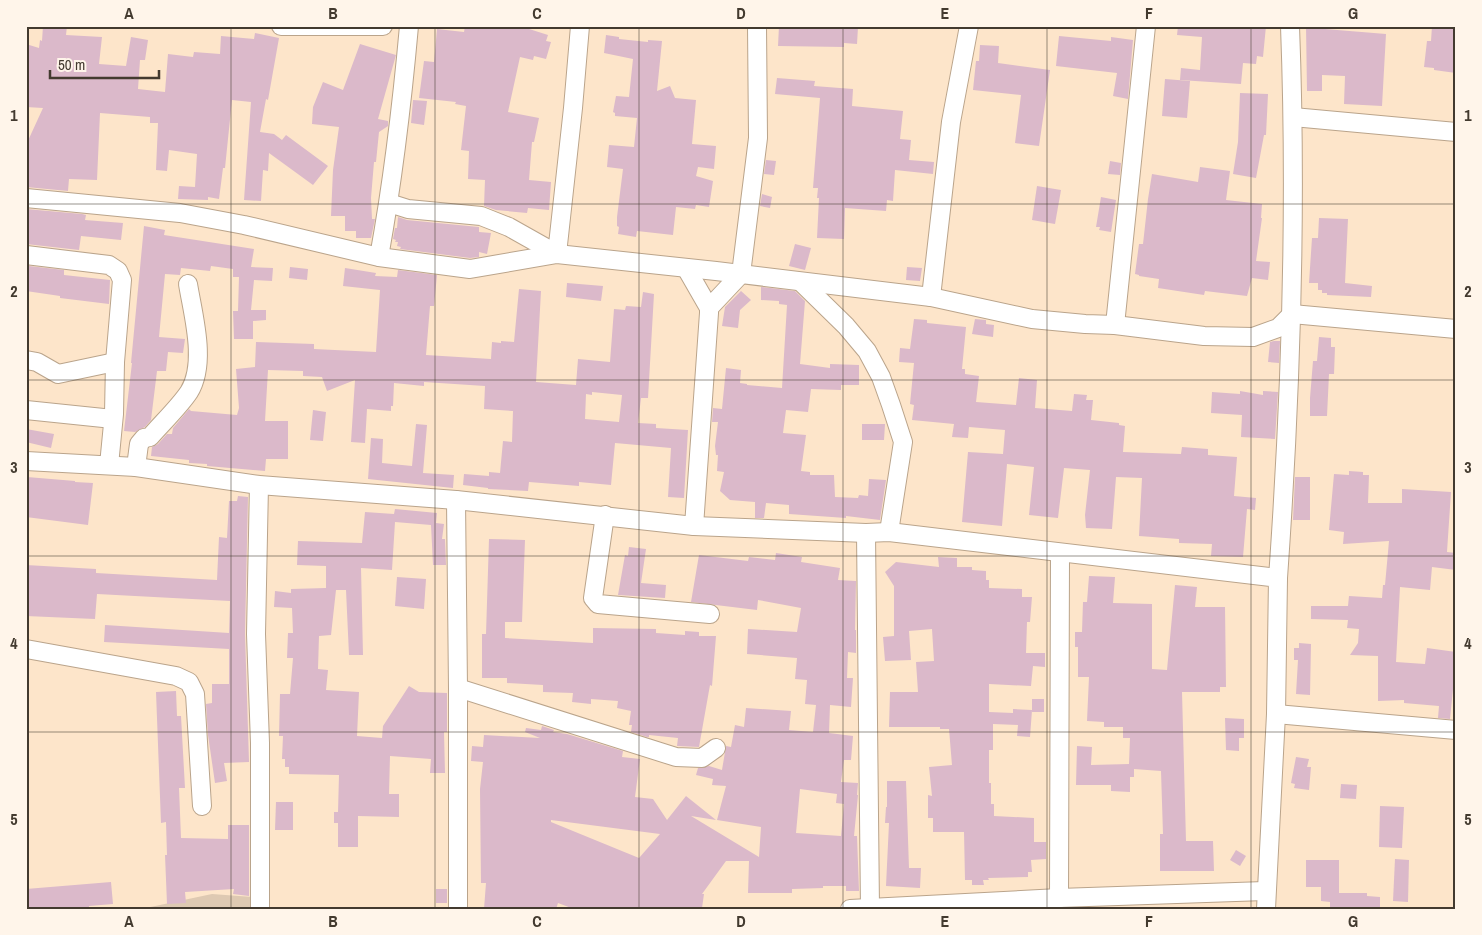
<svg xmlns="http://www.w3.org/2000/svg" width="1482" height="935" font-family="'Archivo Narrow',sans-serif">
<style>
.green{fill:#dec9b2}
.building{fill:#dbb9ca;fill-rule:evenodd}
.lines{fill:none;stroke-linecap:round;stroke-linejoin:round}
.minor-casing{stroke:#baa48b;stroke-width:20}
.minor{stroke:#fff;stroke-width:18}
.grid{fill:none;stroke:#433a2f;stroke-width:1;stroke-opacity:0.55}
.neatline{fill:none;stroke:#433a2f;stroke-width:2}
.grid-label{font-size:16px;text-anchor:middle;font-weight:bold;fill:#433a2f}
</style>
<rect width="100%" height="100%" fill="#fde5ca"/>
<path class="green" d="M212,894L267,898V909H141Z"/>
<g class="building">
<path d="M43,26H67L66,35L102,37L99,64L126,66L131,37L148,40L145,60H140L138,89L165,92L168,54L193,57L194,52L220,54L221,36L254,39L255,33L279,38L268,100L266,99L260,132L274,134L282,140L286,135L328,166L313,185L269,153L268,171L263,170L261,201L244,200L251,102L232,100L225,168H223L219,199L208,197V200L178,199L179,186L195,187L197,154L169,150L167,171L156,170L158,123H150V117L100,113L97,180L69,179L68,191L26,187V145L43,108L26,107V44L39,48L40,40L42,41Z"/>
<path d="M465,26H526V28L548,35L546,41L551,42L546,59L534,56L533,60L520,57L508,112L539,118L534,142H532L529,180L551,182L549,210L528,208L527,213L496,210L484,206L485,180L468,179L469,151L461,150L466,106L455,104L456,102L419,98L424,61L434,62L437,29L464,32Z"/>
<path d="M779,26H820L844,28V27H858L857,44L844,43V47L778,46Z"/>
<path d="M1178,26H1266L1263,57L1257,56L1256,64L1243,63L1241,84L1180,80L1181,68L1200,70L1202,37L1177,35Z"/>
<path d="M1306,26H1325V29L1386,34L1382,106L1344,104L1345,76L1322,75V91H1307Z"/>
<path d="M1432,26H1456V73L1434,70V68L1424,67L1427,41H1431Z"/>
<path d="M606,35L619,37V39L648,42V40L662,41L657,91L670,86L675,98L696,100L692,144L716,146L714,169L698,167L696,176L713,181L709,207L696,205L695,209L676,207L673,235L637,231L636,237L618,234L619,227L617,226V217L623,169L607,167L609,145L634,147L637,118L615,116V113L613,112L616,96L629,97L633,59L604,53Z"/>
<path d="M1059,36L1111,41V37L1133,40L1128,99L1113,96L1117,73L1056,66Z"/>
<path d="M360,44L396,55L378,119L388,121V126L379,132L376,162H374L371,198L372,219H375L371,238H356V231H345V216H331L333,170L339,127L312,124L313,107L323,82L343,90Z"/>
<path d="M980,45L999,46L998,63L1050,70L1039,146L1015,143L1021,95L973,90L976,61H979Z"/>
<path d="M777,78L815,81L814,86L853,89L852,106L903,111L900,139L911,140L909,160L934,162L933,174L895,170L893,201L887,200L886,211L845,208L844,239L817,238L819,198H817L818,188H813L820,98L775,94Z"/>
<path d="M1165,79L1190,81L1187,118L1162,116Z"/>
<path d="M1240,93L1268,94L1266,135H1264L1256,178L1233,174L1238,142Z"/>
<path d="M413,100L427,101L424,125L411,123Z"/>
<path d="M766,160L776,161L774,175L764,174Z"/>
<path d="M1110,161L1121,163L1120,175L1108,174Z"/>
<path d="M1200,167L1230,171L1226,200L1262,204L1261,218H1262L1256,261L1270,262L1268,280L1252,278L1247,296L1205,291L1204,295L1158,288L1159,279L1139,276V275L1135,274L1139,244H1143L1148,199L1152,174L1198,182Z"/>
<path d="M1037,186L1061,190L1055,224L1032,220Z"/>
<path d="M762,194L772,197L770,208L760,206Z"/>
<path d="M1101,197L1116,200L1111,232L1099,230L1100,227H1096Z"/>
<path d="M26,209L82,214L86,215L85,220L123,223L121,240L81,236L79,250L26,244Z"/>
<path d="M398,217L407,220L479,227V232L491,233L487,254L479,252V257L470,258L400,249L401,247L397,246L398,242H395L396,240L393,239L395,228H397Z"/>
<path d="M1319,218L1348,219L1345,283L1372,286L1371,297L1327,295V293H1322V290H1318V283H1309L1312,238H1318Z"/>
<path d="M144,226L165,230L164,235L254,249L251,267L273,268L272,281L254,280L251,310H266V320L253,321V339H234L233,311H238L239,277H233V269L211,266L210,271L181,268L180,275L165,274L159,337L185,339L183,353L168,352L166,371H157L151,420L145,427L135,432L124,431L132,363H131Z"/>
<path d="M795,244L811,248L805,270L789,266Z"/>
<path d="M29,266L64,270V275L110,280L109,304L60,298V296L26,291V268H29Z"/>
<path d="M290,267L308,269L307,280L289,278Z"/>
<path d="M907,267L922,268L920,281L906,280Z"/>
<path d="M345,268L376,273L375,276L397,277L398,270L437,275L434,306H430L426,355L491,359L492,342L501,343V341L514,342L519,289L541,291L536,382L576,385L578,359L610,362L614,309L625,310L626,306L641,307L643,292L654,294L648,398H641L638,423L656,424V428L688,430L684,498L668,497L671,448L615,443L611,485L579,482V486L529,482L528,491L488,489V488L463,485L464,474L489,476V472L500,473L503,441L512,442L513,411L484,409L485,386L424,382V386L394,383L393,406H391V411L367,409L365,443L351,442L355,380L327,391L322,377L303,376V371L268,370L265,421H288V459H266L265,471L207,466V464L189,463V460L151,456L152,447L158,444L167,434H172L173,428L189,409L191,411L237,415L239,408L236,369L255,367L256,342L314,344V349L376,352L380,290L343,286ZM592,392L622,395L619,422L585,419L586,394L592,395Z"/>
<path d="M567,283L603,286L601,301L566,297Z"/>
<path d="M761,287L795,291L805,301L800,364L830,368V364L859,365V385H841V390L811,389L808,412L786,410L783,433L806,435L801,471L810,472V475H834L835,497L858,498L859,495L868,496L869,479L886,480L880,520L846,516V518L789,514V505L766,503L764,518H755V502L730,500L720,491L724,472L717,471L718,455H716L715,446L718,422H712L713,408L722,409L726,368L741,370L740,383L747,384V385L782,388L787,305L779,304V301L761,300Z"/>
<path d="M741,291L751,300L740,310L738,328L722,326L725,307Z"/>
<path d="M914,319L927,320V323L966,327L962,369H965V374L979,376L976,402L1016,405L1019,378L1037,380L1035,408L1072,411L1074,394L1087,395L1086,400H1093L1091,420L1119,423V425L1125,426L1123,452L1181,454L1182,447L1208,449V455L1237,457L1234,496L1256,498L1255,510L1247,509L1243,557L1211,556L1212,544L1179,543V539L1139,536L1142,478L1116,477L1112,529L1086,528L1085,515L1090,470L1064,468L1058,518L1029,515L1034,467L1007,464L1002,526L962,522L968,452L1003,454L1005,430L969,427L968,438L952,437L954,424L912,420L914,405L910,404L914,363L899,362L900,348L910,349Z"/>
<path d="M975,319L986,320V324L994,325L993,337L972,334Z"/>
<path d="M1319,337L1331,338V347H1335L1334,374H1329L1327,416H1310V398L1313,361H1317Z"/>
<path d="M1274,341H1280L1279,363L1268,362L1270,342Z"/>
<path d="M1240,391L1263,395V391L1278,392L1275,439L1241,437L1242,415L1211,413L1212,392L1240,394Z"/>
<path d="M313,410L326,412L323,441L310,440Z"/>
<path d="M416,424L427,425L423,473L454,475L453,488L368,479L371,438L383,439L382,463L412,466Z"/>
<path d="M862,424H885L884,440H862Z"/>
<path d="M26,429L54,434L51,448L26,442Z"/>
<path d="M1349,471L1363,472V475H1369L1368,503H1402V489L1451,492L1447,552L1456,553V570L1432,567L1430,590L1400,587L1396,662L1425,664L1427,648L1456,652V683L1455,689H1453L1450,719L1438,718L1439,706L1404,703V700L1378,701V656L1350,655L1358,643L1359,629L1347,628L1348,620L1311,619V606H1348L1349,596L1382,598L1383,585H1385L1389,541L1343,544L1344,532L1329,530L1334,474L1349,475Z"/>
<path d="M27,477L75,481V482L93,483L88,525L26,517Z"/>
<path d="M1295,477H1310V520H1293Z"/>
<path d="M238,496L248,497L245,634L249,762L224,763L227,781L215,783L208,735L206,704L212,703V684H229V649L104,642L105,625L229,633L230,601L97,594L95,619L26,616V565L96,569V573L217,580L219,537L227,538L229,501H237Z"/>
<path d="M395,509L437,513L436,523L444,524L442,539H445L446,565H433L431,525L395,522L392,570L361,568L363,655H349L346,590H336L331,635L319,636L318,669L328,670L326,690L359,692L357,736L382,738L383,726L409,686L419,692L447,693V732H444L445,773H430L431,759L390,756L389,794H399V817L358,816V847H338V823H334V812H338L339,775L289,774V767H285V759H282L283,736H279L280,694H290L293,658H287L288,633H293L292,608L274,607L275,591L291,593V589L326,588V566L297,565L298,541L362,543L365,512L394,514Z"/>
<path d="M489,539L525,540L522,622H505V638L593,643V628L656,629V633L685,635V631L699,632V636H716L712,686L710,685L699,747L677,746L678,738L649,735V737H647L631,732L632,725H629L631,711L617,708L618,701L591,699V704L572,702L573,693L543,692V685L507,683V678H482V634H486Z"/>
<path d="M629,547L646,549L641,583L666,585L665,598L618,595L625,555L628,556Z"/>
<path d="M776,553L802,557L801,562L840,568L838,580L856,581L855,630H856V653L848,652L847,678H853L851,707L830,705L829,733L853,736L851,760H844L841,782L858,783L857,795H858L854,836H857L859,891H846V886H823V888L792,889V893H748L749,861H726L702,894H704L702,908L687,907V909H574L558,903L556,909H484L486,883H481L480,789L483,762L471,761L472,746L483,747L484,735L540,738L525,732L526,728L541,730L542,726L554,730L553,732L567,734L623,751L622,757L640,759L635,797L653,799L667,820L686,796L716,820L691,816L759,857L761,827L717,820L726,786L712,785L713,779L696,775L698,768L709,766L722,770L726,746L731,747L735,725L744,727L746,708L791,711L789,730L813,732L816,705L805,704L807,680L795,679L797,658L747,654L748,629L797,632L801,608L758,600L757,610L691,602L699,555L748,561L749,557L775,560ZM800,789L837,794L836,803L844,804L841,836L796,833ZM551,820L660,834L639,858L551,822Z"/>
<path d="M938,557L957,558V567H972V570L986,571V580H989V588L1022,589V597H1032L1030,622H1027L1026,653H1045V667L1033,666L1031,686L989,684V712L1013,713V709L1032,710L1030,737L1017,736L1018,725L993,724V750H989V783H991V804H994V816L1034,818V842H1046V859L1031,860L1032,872H1028V877L988,878L989,880H983L984,885H972V880H965L964,832H933V818H928V795L932,796L929,767L952,765L949,729H940V727H889L890,692H918L916,662L934,661L932,629L909,631L911,660L885,661L883,637L894,636V586L885,572L896,562L939,567Z"/>
<path d="M1089,576L1115,577L1113,603L1152,604V669L1167,670L1175,585L1197,587L1195,607H1225L1226,687H1220V692H1182L1186,841H1213L1214,871H1160V834H1163L1161,771L1134,769V777H1130V792L1111,791V785H1076L1077,746L1092,747L1091,765L1129,764L1130,738H1123V727H1104V722L1087,721L1089,677H1078V647H1075V632H1082L1083,602H1087Z"/>
<path d="M397,577L426,579L424,609L395,606Z"/>
<path d="M1299,643L1311,644L1310,695L1296,694L1298,660H1294V648H1299Z"/>
<path d="M176,691L177,716H181L185,788H179L181,838L228,839V825H249V896L233,894L234,889L185,892L186,903L167,904L165,855H167L166,822L161,823L156,692Z"/>
<rect x="1032" y="699" width="12" height="13"/>
<path d="M1225,718L1244,719V738H1239V751L1226,750Z"/>
<path d="M1296,757L1309,759L1307,767H1311L1309,790L1294,788L1295,784L1291,783Z"/>
<path d="M887,781H906L909,868H921L920,888L886,886L889,823H885L886,807H887Z"/>
<path d="M1341,784L1357,785L1356,799L1340,798Z"/>
<path d="M276,802H293V830H275Z"/>
<path d="M1380,806L1404,807L1402,848L1379,847Z"/>
<path d="M1236,850L1246,856L1240,866L1230,860Z"/>
<path d="M1395,859L1409,860L1408,902L1393,901Z"/>
<path d="M1306,860H1339V893H1367V896L1380,897V909H1338V907H1330V902L1321,901V887H1306Z"/>
<path d="M111,882L113,904L89,906V909H26V889Z"/>
<rect x="436" y="889" width="11" height="14"/>
</g>
<g class="lines">
<defs>
<g id="minor">
<path d="M281,26H383"/>
<path d="M1293,117L1456,132"/>
<path d="M26,198L180,213L244,225L379,257L470,269L557,254L716,271L931,297L1032,319L1085,324L1115,325L1204,336L1253,337L1278,328L1292,314L1456,329"/>
<path d="M389,203L408,209L481,216L509,227L557,254L573,108L580,26"/>
<path d="M26,255L109,265L118,271L122,280L115,362L114,414L109,465"/>
<path d="M379,257C393,180 402,104 409,26"/>
<path d="M686,268L709,308V313L694,526"/>
<path d="M801,282L846,326L867,351L881,377L891,405L903,442L889,532"/>
<path d="M931,297L951,122L969,26"/>
<path d="M709,308L741,274L758,138L757,26"/>
<path d="M1115,325L1146,26"/>
<path d="M26,360L37,362L58,374L115,362"/>
<path d="M26,410L113,419"/>
<path d="M26,461L136,467L259,485L456,500L694,526L866,533L889,532L1278,578L1276,714L1266,909"/>
<path d="M136,467L139,444L144,438L150,437C162,423 179,407 189,392C207,363 193,315 188,284"/>
<path d="M259,485L256,634L260,743V909"/>
<path d="M456,500L458,688V909"/>
<path d="M605,515L593,598L598,604L710,614"/>
<path d="M866,533L870,909"/>
<path d="M1278,578C1291,394 1297,210 1290,26"/>
<path d="M26,649L176,676L189,682L195,694L202,806"/>
<path d="M458,688L676,757L702,758L716,748"/>
<path d="M1276,714L1456,730"/>
<path d="M1059,898L1060,553"/>
<path d="M850,909L1059,898L1265,891"/>
</g>
</defs>
<use href="#minor" class="minor-casing"/>
<use href="#minor" class="minor"/>
</g>
<path class="grid" d="M231,26V909M435,26V909M639,26V909M843,26V909M1047,26V909M1251,26V909M26,204H1456M26,380H1456M26,556H1456M26,732H1456"/>
<rect width="1482" height="935" fill="none" stroke="#fff5ea" stroke-width="55"/>
<path d="M50 70v8h109v-8" fill="none" stroke="#433a2f" stroke-width="2.5"/>
<text x="58" y="70" font-size="15" fill="#433a2f" stroke="#fff5ea" stroke-width="4" paint-order="stroke">50 m</text>
<rect x="28" y="28" width="1426" height="880" class="neatline"/>
<g class="grid-label">
<text x="129" y="19">A</text>
<text x="333" y="19">B</text>
<text x="537" y="19">C</text>
<text x="741" y="19">D</text>
<text x="945" y="19">E</text>
<text x="1149" y="19">F</text>
<text x="1353" y="19">G</text>
<text x="14" y="121">1</text>
<text x="1468" y="121">1</text>
<text x="14" y="297">2</text>
<text x="1468" y="297">2</text>
<text x="14" y="473">3</text>
<text x="1468" y="473">3</text>
<text x="14" y="649">4</text>
<text x="1468" y="649">4</text>
<text x="14" y="825">5</text>
<text x="1468" y="825">5</text>
<text x="129" y="927">A</text>
<text x="333" y="927">B</text>
<text x="537" y="927">C</text>
<text x="741" y="927">D</text>
<text x="945" y="927">E</text>
<text x="1149" y="927">F</text>
<text x="1353" y="927">G</text>
</g>
</svg>
